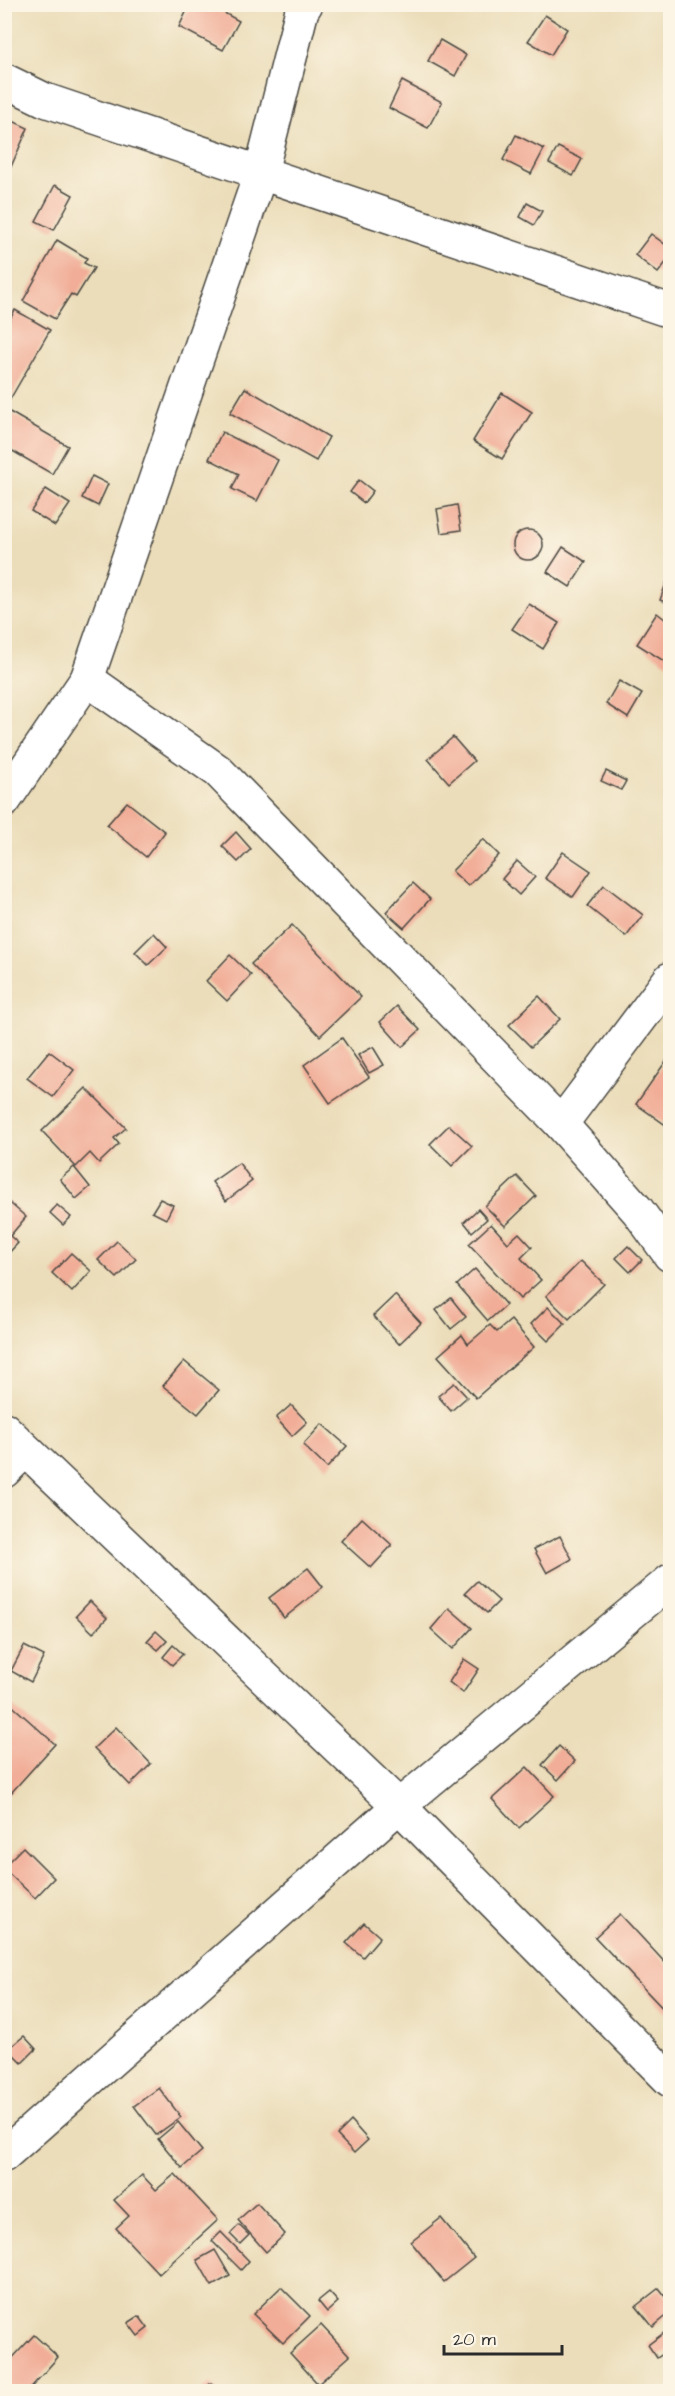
<svg xmlns="http://www.w3.org/2000/svg" width="675" height="2396" font-family="'Architects Daughter',sans-serif">
<style>
.building{fill:#f1ad97}
.lines{fill:none;stroke-linecap:round;stroke-linejoin:round}
.street-casing{stroke:#484640;stroke-width:36}
.street{stroke:#fff;stroke-width:33}
</style>
<rect width="100%" height="100%" fill="#fcf5e5"/>
<filter id="ink" filterUnits="userSpaceOnUse"><feTurbulence type="fractalNoise" baseFrequency=".0167" numOctaves="2"/><feDisplacementMap in="SourceGraphic" scale="12" xChannelSelector="R" yChannelSelector="G"/><feConvolveMatrix kernelMatrix="1 2 1 2 8 2 1 2 1" color-interpolation-filters="sRGB"/></filter>
<filter id="wash" filterUnits="userSpaceOnUse"><feTurbulence type="fractalNoise" baseFrequency=".008" numOctaves="4" result="noise"/><feDisplacementMap in="SourceGraphic" scale="24" xChannelSelector="R" yChannelSelector="G"/><feGaussianBlur stdDeviation="1.35" result="paint"/><feColorMatrix in="noise" values="0 0 0 0 0 0 0 0 0 0 0 0 0 0 0 0 0 1.4 0 .05"/><feComposite in="paint" operator="in"/></filter>
<g filter="url(#wash)">
<rect width="100%" height="100%" fill="#ebddb9"/>
<g id="blocks">
<g class="building">
<path d="M190,4H208L239,21L223,50L179,27Z"/>
<path d="M545,15L567,29L551,55L528,41Z"/>
<path d="M440,40L466,55L455,76L428,61Z"/>
<path d="M402,81L442,102L428,128L389,108Z"/>
<path d="M4,117L28,128L10,169L4,166Z"/>
<path d="M516,135L544,149L531,174L503,160Z"/>
<path d="M558,147L582,159L573,176L549,163Z"/>
<path d="M55,185L73,195L54,230L36,221Z"/>
<path d="M527,203L542,211L534,225L520,217Z"/>
<path d="M651,234L670,248V257L658,273L635,255Z"/>
<path d="M57,240L87,258L84,263L94,268L76,297L71,294L55,319L23,301Z"/>
<path d="M15,310L50,330L5,408V328Z"/>
<path d="M245,388L329,437L316,461L230,413Z"/>
<path d="M502,393L532,412L502,459L473,441Z"/>
<path d="M8,411L68,446L52,474L4,446V417Z"/>
<path d="M222,432L278,460L257,501L232,489L239,474L209,459Z"/>
<path d="M92,476L108,484L98,506L82,498Z"/>
<path d="M359,480L373,491L364,503L350,492Z"/>
<path d="M46,489L70,504L55,526L31,511Z"/>
<path d="M457,505L461,530L441,533L437,509Z"/>
<circle cx="528" cy="545" r="15"/>
<path d="M563,547L586,562L570,587L547,572Z"/>
<path d="M670,573V604L660,600Z"/>
<path d="M529,604L559,623L543,649L512,629Z"/>
<path d="M657,613L670,623V665L637,644Z"/>
<path d="M619,681L642,694L628,718L606,704Z"/>
<path d="M453,737L474,761L449,783L428,759Z"/>
<path d="M606,771L626,781L621,790L601,781Z"/>
<path d="M127,802L165,832L146,857L107,825Z"/>
<path d="M236,832L251,849L238,862L222,846Z"/>
<path d="M483,839L499,855L468,886L452,871Z"/>
<path d="M563,852L591,871L573,897L545,878Z"/>
<path d="M517,861L535,877L519,895L502,879Z"/>
<path d="M413,883L430,899L404,928L386,912Z"/>
<path d="M604,885L643,915L626,937L587,906Z"/>
<path d="M292,925L361,997L320,1036L251,964Z"/>
<path d="M154,933L167,947L148,965L135,952Z"/>
<path d="M230,955L251,975L227,1001L206,981Z"/>
<path d="M539,996L560,1019L531,1047L509,1025Z"/>
<path d="M397,1006L420,1030L402,1047L380,1022Z"/>
<path d="M342,1038L369,1077L330,1103L304,1065Z"/>
<path d="M373,1047L384,1065L369,1073L358,1055Z"/>
<path d="M49,1051L74,1070L53,1097L27,1078Z"/>
<path d="M666,1061L670,1064V1128L636,1104Z"/>
<path d="M86,1088L126,1128L114,1138L119,1144L99,1163L90,1153L76,1167L42,1131Z"/>
<path d="M449,1125L472,1146L452,1166L430,1144Z"/>
<path d="M239,1163L252,1181L226,1201L212,1182Z"/>
<path d="M74,1167L90,1187L76,1199L60,1179Z"/>
<path d="M517,1176L536,1196L505,1226L485,1206Z"/>
<path d="M4,1198L26,1217L10,1236L18,1243L4,1258Z"/>
<path d="M160,1199L173,1205L166,1219L152,1212Z"/>
<path d="M57,1205L71,1217L63,1225L50,1213Z"/>
<path d="M478,1209L487,1219L472,1232L464,1222Z"/>
<path d="M491,1224L508,1243L519,1233L532,1247L521,1258L541,1280L520,1299L469,1244Z"/>
<path d="M117,1241L136,1259L117,1278L98,1260Z"/>
<path d="M628,1246L642,1260L630,1272L616,1258Z"/>
<path d="M71,1253L91,1271L72,1292L52,1273Z"/>
<path d="M581,1261L604,1284L569,1319L546,1296Z"/>
<path d="M475,1269L506,1305L488,1321L457,1285Z"/>
<path d="M395,1295L421,1323L399,1344L373,1316Z"/>
<path d="M451,1298L466,1317L451,1329L436,1310Z"/>
<path d="M548,1307L565,1324L548,1341L531,1324Z"/>
<path d="M511,1320L534,1347L476,1398L438,1356L462,1335L468,1344L490,1325L497,1332Z"/>
<path d="M184,1361L219,1390L198,1414L163,1386Z"/>
<path d="M454,1383L467,1397L451,1411L438,1396Z"/>
<path d="M291,1405L307,1422L292,1436L276,1418Z"/>
<path d="M322,1424L347,1446L327,1468L303,1445Z"/>
<path d="M362,1518L392,1545L371,1568L341,1541Z"/>
<path d="M560,1536L572,1559L547,1573L534,1549Z"/>
<path d="M308,1568L323,1587L284,1618L269,1598Z"/>
<path d="M477,1581L499,1601L487,1613L465,1593Z"/>
<path d="M90,1601L107,1618L93,1633L76,1616Z"/>
<path d="M449,1608L472,1628L453,1649L431,1629Z"/>
<path d="M156,1631L167,1641L158,1650L147,1641Z"/>
<path d="M173,1645L183,1654L172,1665L163,1657Z"/>
<path d="M24,1646L44,1656L31,1682L11,1671Z"/>
<path d="M464,1659L479,1669L463,1693L449,1682Z"/>
<path d="M7,1701L55,1744L11,1793L4,1787V1704Z"/>
<path d="M116,1727L151,1764L130,1785L94,1748Z"/>
<path d="M559,1746L575,1761L558,1780L542,1765Z"/>
<path d="M527,1767L554,1796L519,1828L492,1799Z"/>
<path d="M23,1847L54,1878L35,1898L4,1869V1866Z"/>
<path d="M620,1914L670,1968V2016L595,1937Z"/>
<path d="M364,1923L380,1937L363,1957L346,1943Z"/>
<path d="M24,2036L36,2049L22,2063L8,2049Z"/>
<path d="M159,2088L181,2117L156,2135L134,2106Z"/>
<path d="M351,2121L368,2140L354,2153L337,2135Z"/>
<path d="M178,2122L202,2151L182,2168L158,2139Z"/>
<path d="M175,2174L218,2220L159,2274L116,2228L129,2216L114,2200L142,2175L156,2190Z"/>
<path d="M257,2203L285,2234L266,2252L238,2220Z"/>
<path d="M441,2218L474,2258L444,2282L411,2242Z"/>
<path d="M239,2225L249,2235L240,2244L230,2234Z"/>
<path d="M221,2232L249,2261L241,2270L212,2241Z"/>
<path d="M215,2250L230,2276L212,2286L197,2260Z"/>
<path d="M281,2287L310,2316L283,2343L253,2314Z"/>
<path d="M659,2288L670,2302V2313L653,2327L636,2306Z"/>
<path d="M329,2292L338,2302L327,2312L318,2301Z"/>
<path d="M139,2316L148,2328L138,2336L128,2323Z"/>
<path d="M321,2325L350,2356L318,2384L290,2353Z"/>
<path d="M665,2332L670,2340V2349L657,2358L648,2345Z"/>
<path d="M34,2335L58,2357L27,2392H4V2367Z"/>
<path d="M211,2383L218,2392H200Z"/>
</g>
</g>
</g>
<g filter="url(#ink)">
<use href="#blocks" fill-opacity="0" stroke="#484640" stroke-width="1.5"/>
<g class="lines">
<defs>
<g id="street">
<path d="M4,80L45,100L670,311"/>
<path d="M87,679L218,771L561,1124L638,1211L670,1255"/>
<path d="M4,801L87,679L261,172L302,10L306,4"/>
<path d="M561,1124L670,979"/>
<path d="M4,1429L399,1806L670,2080"/>
<path d="M4,1471L25,1450"/>
<path d="M4,2155L399,1806L670,1581"/>
</g>
</defs>
<use href="#street" class="street-casing"/>
<use href="#street" class="street"/>
</g>
</g>
<rect width="675" height="2396" fill="none" stroke="#fcf5e5" stroke-width="24"/>
<path d="M444 2345v9h118v-9" fill="none" stroke="#2b2b2b" stroke-width="3"/>
<text x="453" y="2345" font-size="18" fill="#2b2b2b" stroke="#fcf5e5" stroke-width="4.5" paint-order="stroke">20 m</text>
</svg>
